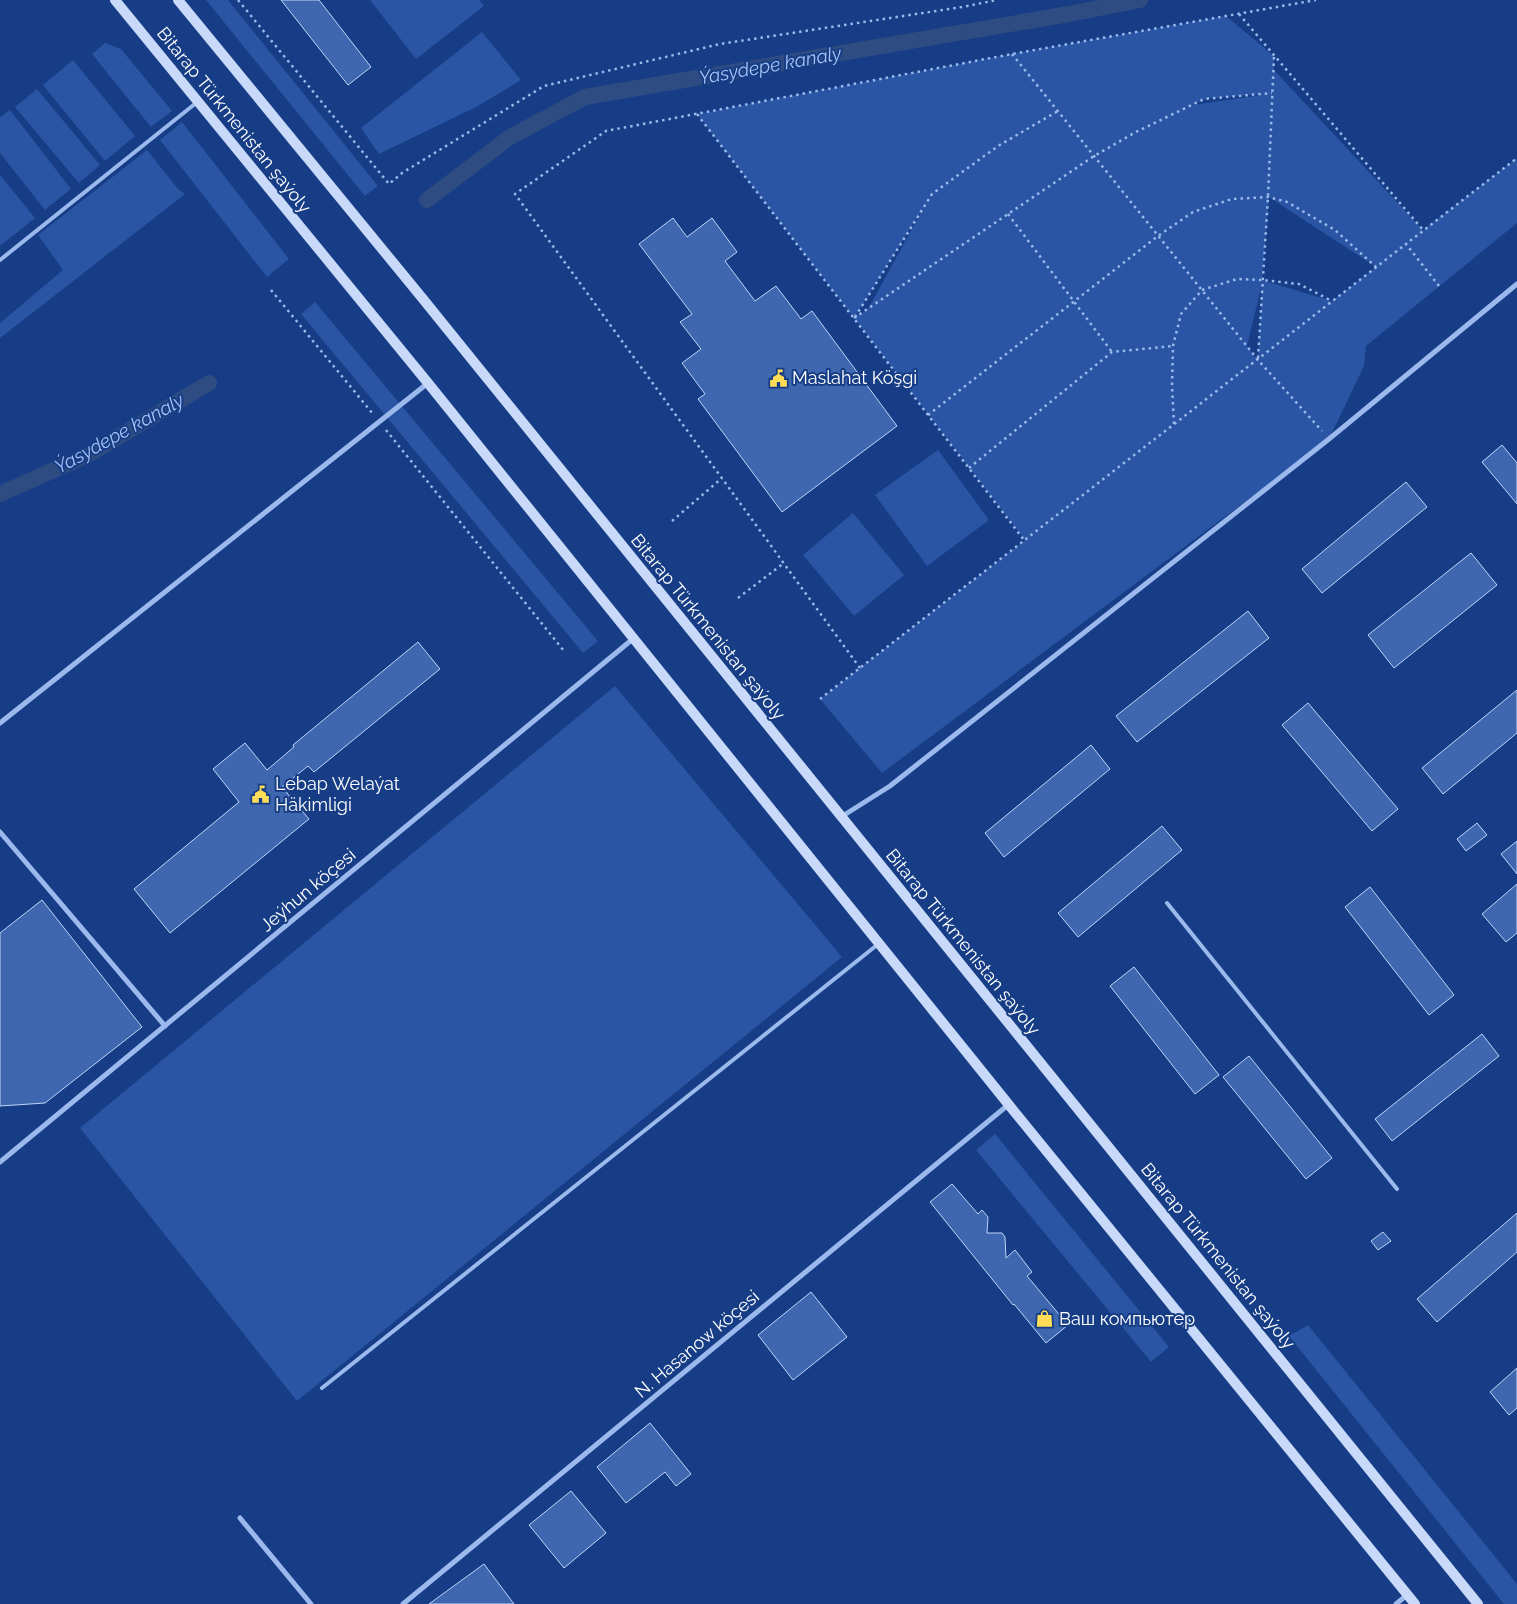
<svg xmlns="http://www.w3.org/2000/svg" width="1517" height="1604" font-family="Raleway,sans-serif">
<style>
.green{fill:#2955a4;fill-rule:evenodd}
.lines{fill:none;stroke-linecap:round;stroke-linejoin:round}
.canal{stroke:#2f4c82;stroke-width:16}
.building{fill:#3e67af;stroke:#c0d5fa}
.path{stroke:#9bb9ed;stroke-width:2.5;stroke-dasharray:2.5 4;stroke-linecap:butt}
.service{stroke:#9bb9ed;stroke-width:4}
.minor{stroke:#9bb9ed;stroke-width:5}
.secondary{stroke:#c8d9f9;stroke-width:10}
.labels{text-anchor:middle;stroke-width:4;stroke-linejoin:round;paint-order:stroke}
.street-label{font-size:18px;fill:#fff;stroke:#163d85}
.poi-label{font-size:18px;fill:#fff;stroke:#163d85;text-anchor:start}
.water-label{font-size:19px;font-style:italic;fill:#a6c3f5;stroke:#163d85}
</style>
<rect width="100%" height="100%" fill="#163d85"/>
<g class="green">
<path d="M206,0H228L378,186L365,196Z"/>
<path d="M370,0H479L484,6L416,59Z"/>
<path d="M1226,16L1274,56V70L1423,230L1517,158V223L1366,346L1364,366L1329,439L882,773L820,699L1025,540L697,114L1012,54ZM1261,94V95L1193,105L1204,99ZM1269,197L1376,267L1332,301L1262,280ZM925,205L868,309L855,317ZM1262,284L1258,359H1257L1247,346Z"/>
<path d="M482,32L521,80L478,106L379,154L361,128Z"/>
<path d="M105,43L121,49L172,111L151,127L92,54Z"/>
<path d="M73,60L135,136L105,161L43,85Z"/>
<path d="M37,89L100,165L79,183L15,107Z"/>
<path d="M10,110L71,189L45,210L0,153V117Z"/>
<path d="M182,122L289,259L267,277L160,140Z"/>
<path d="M147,150L178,189L185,194L0,338V323L63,270L38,235Z"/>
<path d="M0,175L35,218L0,246Z"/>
<path d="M315,302L598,641L583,653L301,314Z"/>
<path d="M938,450L989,520L927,566L875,495Z"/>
<path d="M853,513L904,575L854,616L803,555Z"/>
<path d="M615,686L842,957L297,1401L80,1128Z"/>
<path d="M995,1134L1169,1347L1151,1362L976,1150Z"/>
<path d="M1308,1325L1517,1584V1604H1504L1289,1336Z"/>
</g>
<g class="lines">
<g class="canal">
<path d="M427,200L510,137L585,97L1069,14L1140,0"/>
<path d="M0,494L88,455L209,383"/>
</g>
</g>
<g class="building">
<path d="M281,0H319L371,67L348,85Z"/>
<path d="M673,218L687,237L712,218L737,252L725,261L755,301L776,286L801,319L812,311L897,426L782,512L698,399L705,394L682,363L701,349L680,322L692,314L639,244Z"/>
<path d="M1502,445L1517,463V504L1482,462Z"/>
<path d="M1406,482L1427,507L1322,593L1302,569Z"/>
<path d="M1471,553L1497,585L1394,668L1368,635Z"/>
<path d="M1248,611L1269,638L1137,742L1116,716Z"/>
<path d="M418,642L440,669L314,772L308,766L282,787L309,819L170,933L134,889L239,802L213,769L245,743L267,770L294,747L293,745Z"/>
<path d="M1517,690V733L1443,794L1422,768Z"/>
<path d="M1308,703L1398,809L1372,831L1282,725Z"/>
<path d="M1091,745L1110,769L1004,857L985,833Z"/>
<path d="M1477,823L1487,835L1466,851L1457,839Z"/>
<path d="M1162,826L1182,850L1078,937L1058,913Z"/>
<path d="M1517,841V874L1501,854Z"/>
<path d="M1517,884V933L1506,942L1482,914Z"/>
<path d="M1370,887L1454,995L1429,1015L1345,907Z"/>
<path d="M42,900L142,1027L45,1103L0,1106V933Z"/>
<path d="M1134,967L1219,1075L1195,1094L1110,986Z"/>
<path d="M1482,1034L1499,1056L1392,1141L1375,1119Z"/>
<path d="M1249,1056L1332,1158L1306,1179L1223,1077Z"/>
<path d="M952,1184L978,1214L982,1210L988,1217L987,1233H1002L1005,1237L1006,1258L1015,1250L1032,1272L1027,1276L1068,1325L1046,1343L1014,1304L1013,1305L930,1202Z"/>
<path d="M1517,1213V1252L1437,1322L1417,1299Z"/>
<path d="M1383,1232L1391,1241L1378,1250L1371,1241Z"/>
<path d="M811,1292L847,1337L793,1380L758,1335Z"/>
<path d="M1517,1368V1408L1509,1415L1490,1392Z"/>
<path d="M650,1423L691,1474L676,1486L665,1472L626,1503L597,1467Z"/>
<path d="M571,1491L606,1533L564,1568L529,1525Z"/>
<path d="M484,1564L514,1604H429Z"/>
</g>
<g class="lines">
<g class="path">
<path d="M238,0L389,184L402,173L544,86L720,44L962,7L997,0"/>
<path d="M1239,14L1423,230"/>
<path d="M1012,54L1258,360L1322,431"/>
<path d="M697,114L1024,540"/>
<path d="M1008,214L1112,352"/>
<path d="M1439,286L1406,244L1517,158"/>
<path d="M271,290L373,414"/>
<path d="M855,317L932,194L998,146L1058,111"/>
<path d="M854,318L1094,156L1136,132L1204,99L1272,93"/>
<path d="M1258,358L1268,197L1274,56"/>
<path d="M928,415L1158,236L1193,212L1232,199L1268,197L1287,202L1335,230L1376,267"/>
<path d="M1174,424L1172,385L1173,346L1181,314L1202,290L1237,279L1262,280L1299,284L1332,301"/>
<path d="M386,430L564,651"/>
<path d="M969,468L1112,352L1173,346"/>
<path d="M672,521L722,478"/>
<path d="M738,598L784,563"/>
<path d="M860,668L515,194L606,131L1012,54L1316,0"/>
<path d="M820,699L1406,244"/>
</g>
<g class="service">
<path d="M0,260L196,103"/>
<path d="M1167,903L1397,1189"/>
<path d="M322,1388L877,945"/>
</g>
<g class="minor">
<path d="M0,723L428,383"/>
<path d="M841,817L890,786L1329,439L1517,284"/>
<path d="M0,832L165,1026"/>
<path d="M0,1162L634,638"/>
<path d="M240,1518L311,1604"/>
<path d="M403,1604L1008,1105"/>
<path d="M1396,1604L1407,1595"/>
</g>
<g class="secondary">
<path d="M115,0L428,383L1009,1105L1415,1604"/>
<path d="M178,0L423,299L1478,1604"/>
</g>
</g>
<defs>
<symbol id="civic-bare" viewBox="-9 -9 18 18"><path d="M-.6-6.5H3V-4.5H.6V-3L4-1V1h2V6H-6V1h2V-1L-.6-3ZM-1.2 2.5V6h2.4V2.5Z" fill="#ffdd57" stroke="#163d85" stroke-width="2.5" paint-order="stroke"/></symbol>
<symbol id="shop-bare" viewBox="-9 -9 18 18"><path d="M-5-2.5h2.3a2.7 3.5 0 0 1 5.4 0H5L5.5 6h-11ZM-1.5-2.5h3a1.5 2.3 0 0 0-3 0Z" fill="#ffdd57" stroke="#163d85" stroke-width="2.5" paint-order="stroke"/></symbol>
</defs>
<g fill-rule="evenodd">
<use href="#civic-bare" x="766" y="366" width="25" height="25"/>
<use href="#civic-bare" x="248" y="782" width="25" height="25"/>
<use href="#shop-bare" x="1032" y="1306" width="25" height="25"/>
</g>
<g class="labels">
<g class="street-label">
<text transform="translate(234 120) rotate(51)" y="6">Bitarap Türkmenistan şaýoly</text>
<text transform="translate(708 627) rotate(51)" y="6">Bitarap Türkmenistan şaýoly</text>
<text transform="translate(308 890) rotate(-40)" y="6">Jeýhun köçesi</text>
<text transform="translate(963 942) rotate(51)" y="6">Bitarap Türkmenistan şaýoly</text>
<text transform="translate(1218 1256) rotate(51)" y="6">Bitarap Türkmenistan şaýoly</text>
<text transform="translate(697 1344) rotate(-40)" y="6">N. Hasanow köçesi</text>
</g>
<g class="poi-label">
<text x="792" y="384">Maslahat Köşgi</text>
<text x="275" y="790">Lebap Welaýat<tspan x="275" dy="21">Häkimligi</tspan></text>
<text x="1059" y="1325">Ваш компьютер</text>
</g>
<g class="water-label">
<text transform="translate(770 65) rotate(-10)" y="7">Ýasydepe kanaly</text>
<text transform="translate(119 433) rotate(-29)" y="7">Ýasydepe kanaly</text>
</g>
</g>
</svg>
